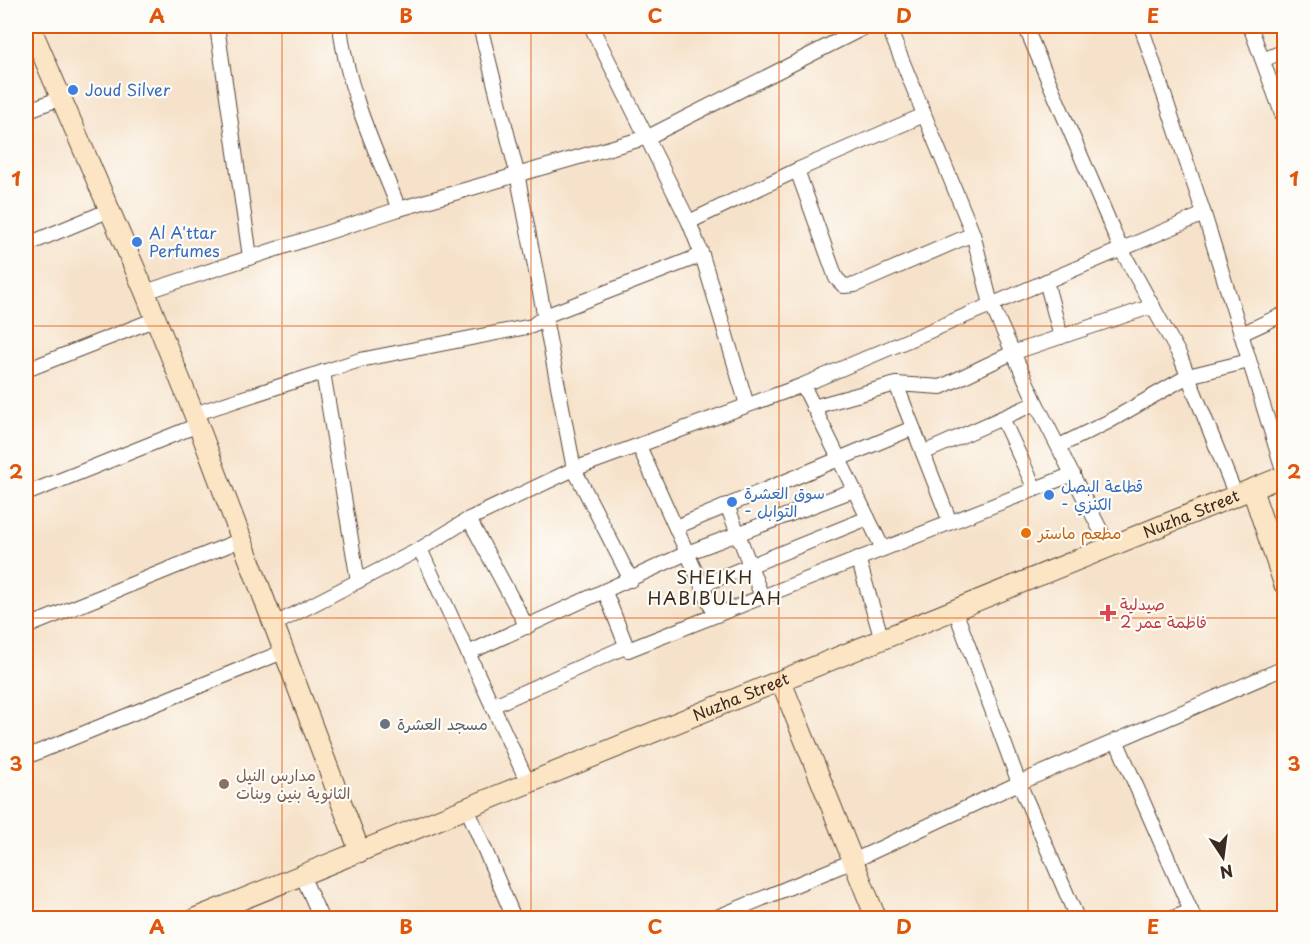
<svg xmlns="http://www.w3.org/2000/svg" width="1310" height="944" font-family="'Playpen Sans','Playpen Sans Arabic',sans-serif">
<style>
.lines{fill:none;stroke-linecap:round;stroke-linejoin:round}
.street-casing{stroke:#574638;stroke-width:16}
.secondary-casing{stroke:#574638;stroke-width:22}
.street{stroke:#fff;stroke-width:14}
.secondary{stroke:#fce5c4;stroke-width:20}
.grid{fill:none;stroke:#df570d;stroke-width:1.5;stroke-opacity:0.55}
.shop-dot{fill:#3f7fe0;stroke:#fdfcf7;stroke-width:2}
.food-dot{fill:#e8710a;stroke:#fdfcf7;stroke-width:2}
.health-dot{fill:#e0444e;stroke:#fdfcf7;stroke-width:2}
.worship-dot{fill:#6b7280;stroke:#fdfcf7;stroke-width:2}
.education-dot{fill:#8d6e63;stroke:#fdfcf7;stroke-width:2}
.labels{text-anchor:middle;stroke-width:4.5;stroke-linejoin:round;paint-order:stroke}
.shop-label{font-size:16px;fill:#366cbe;stroke:#fdfcf7;text-anchor:start}
.street-label{font-size:16px;fill:#3b2a1e;stroke:#fdfcf7}
.food-label{font-size:16px;fill:#c56008;stroke:#fdfcf7;text-anchor:start}
.health-label{font-size:16px;fill:#be3a42;stroke:#fdfcf7;text-anchor:start}
.worship-label{font-size:16px;fill:#5b616d;stroke:#fdfcf7;text-anchor:start}
.education-label{font-size:16px;fill:#785e54;stroke:#fdfcf7;text-anchor:start}
.neighbourhood-label{font-size:18px;letter-spacing:1.5px;fill:#3b2a1e;stroke:#fdfcf7}
.neatline{fill:none;stroke:#df570d;stroke-width:2}
.grid-label{font-size:20px;text-anchor:middle;font-weight:bold;fill:#df570d}
</style>
<rect width="100%" height="100%" fill="#fdfcf7"/>
<filter id="ink" filterUnits="userSpaceOnUse"><feTurbulence type="fractalNoise" baseFrequency=".0167" numOctaves="2"/><feDisplacementMap in="SourceGraphic" scale="12" xChannelSelector="R" yChannelSelector="G"/><feConvolveMatrix kernelMatrix="1 2 1 2 8 2 1 2 1" color-interpolation-filters="sRGB"/></filter>
<filter id="wash" filterUnits="userSpaceOnUse"><feTurbulence type="fractalNoise" baseFrequency=".008" numOctaves="4" result="noise"/><feDisplacementMap in="SourceGraphic" scale="24" xChannelSelector="R" yChannelSelector="G"/><feGaussianBlur stdDeviation="1.35" result="paint"/><feColorMatrix in="noise" values="0 0 0 0 0 0 0 0 0 0 0 0 0 0 0 0 0 1.4 0 .05"/><feComposite in="paint" operator="in"/></filter>
<g filter="url(#wash)">
<rect width="100%" height="100%" fill="#f6e2ca"/>
</g>
<g filter="url(#ink)">
<g class="lines">
<defs>
<g id="street">
<path d="M217,26L250,257"/>
<path d="M340,26C347,90 375,149 399,209"/>
<path d="M480,26L517,173L574,469L631,580"/>
<path d="M591,26L689,222L702,255L747,405"/>
<path d="M888,26L973,234L991,304L1036,403L1109,547"/>
<path d="M1025,26L1121,249L1180,356L1236,496"/>
<path d="M1141,26L1204,214L1284,473"/>
<path d="M1250,26L1284,119"/>
<path d="M1263,60L1284,51"/>
<path d="M26,111L61,98"/>
<path d="M797,170L836,278L844,286L855,285L973,234"/>
<path d="M689,222L797,170L924,115"/>
<path d="M26,245L110,210"/>
<path d="M1046,281L1061,337"/>
<path d="M145,292L399,209L648,137L867,26"/>
<path d="M1241,334L1284,314"/>
<path d="M26,370L156,319"/>
<path d="M323,372L358,581"/>
<path d="M896,384L950,522"/>
<path d="M803,385L883,549"/>
<path d="M813,407L896,384L941,387L1012,353L1153,306"/>
<path d="M194,414L360,360L532,326L545,316L702,255"/>
<path d="M1002,418L1035,489"/>
<path d="M639,446L715,615"/>
<path d="M1059,446L1108,422L1188,376L1249,361"/>
<path d="M923,453L1036,403"/>
<path d="M26,494L198,425"/>
<path d="M727,505L762,597"/>
<path d="M469,519L527,627"/>
<path d="M676,527L913,428"/>
<path d="M420,549L528,783"/>
<path d="M858,558L882,640"/>
<path d="M702,585L868,518"/>
<path d="M605,592L628,650L1073,474"/>
<path d="M955,610L1019,783L1077,918"/>
<path d="M275,624L420,549L469,519L574,469L803,385L1204,214"/>
<path d="M26,627L241,540"/>
<path d="M468,653L687,553L854,490"/>
<path d="M492,706L627,646"/>
<path d="M1116,740L1194,918"/>
<path d="M26,757L285,651"/>
<path d="M467,808L514,918"/>
<path d="M302,875L321,918"/>
<path d="M715,918L853,861L1019,783L1284,668"/>
<path d="M1173,918L1191,911"/>
</g>
<g id="secondary">
<path d="M30,26L145,292L194,414L360,852"/>
<path d="M1252,489L1284,584"/>
<path d="M781,681L876,918"/>
<path id="s1" d="M196,918L1284,476"/>
</g>
</defs>
<use href="#street" class="street-casing"/>
<use href="#secondary" class="secondary-casing"/>
<use href="#street" class="street"/>
<use href="#secondary" class="secondary"/>
</g>
</g>
<path class="grid" d="M282,26V918M531,26V918M779,26V918M1028,26V918M26,326H1284M26,618H1284"/>
<g class="shop-dot">
<circle cx="73" cy="90" r="6"/>
<circle cx="137" cy="242" r="6"/>
<circle cx="1049" cy="495" r="6"/>
<circle cx="732" cy="502" r="6"/>
</g>
<circle class="food-dot" cx="1026" cy="533" r="6"/>
<path class="health-dot" d="M1105 604h6v6h6v6h-6v6h-6v-6h-6v-6h6z"/>
<circle class="worship-dot" cx="385" cy="724" r="6"/>
<circle class="education-dot" cx="224" cy="784" r="6"/>
<g class="labels">
<g class="shop-label">
<text x="85" y="96">Joud Silver</text>
<text x="149" y="239">Al A'ttar<tspan x="149" dy="18">Perfumes</tspan></text>
<text x="1061" y="492">قطاعة البصل<tspan x="1061" dy="18">- الكنزي</tspan></text>
<text x="744" y="499">سوق العشرة<tspan x="744" dy="18">- التوابل</tspan></text>
</g>
<g class="street-label">
<text dy="6" stroke="none"><textPath href="#s1" startOffset="1074">Nuzha Street</textPath></text>
<text dy="6" stroke="none"><textPath href="#s1" startOffset="588">Nuzha Street</textPath></text>
</g>
<g class="food-label">
<text x="1038" y="539">مطعم ماستر</text>
</g>
<g class="health-label">
<text x="1120" y="610">صيدلية<tspan x="1120" dy="18">فاطمة عمر 2</tspan></text>
</g>
<g class="worship-label">
<text x="397" y="730">مسجد العشرة</text>
</g>
<g class="education-label">
<text x="236" y="781">مدارس النيل<tspan x="236" dy="18">الثانوية بنين وبنات</tspan></text>
</g>
<g class="neighbourhood-label">
<text x="715" y="584">SHEIKH<tspan x="715" dy="21">HABIBULLAH</tspan></text>
</g>
</g>
<rect width="1310" height="944" fill="none" stroke="#fdfcf7" stroke-width="66"/>
<g transform="translate(1223 857) rotate(167)" stroke="#fdfcf7" stroke-width="4.5" paint-order="stroke">
<path d="M0-4.5L10 22L0 15L-10 22Z" fill="#3b2a1e"/>
<text y="-9" font-size="16" font-weight="bold" text-anchor="middle" fill="#3b2a1e">N</text>
</g>
<rect x="33" y="33" width="1244" height="878" class="neatline"/>
<g class="grid-label">
<text x="157" y="23">A</text>
<text x="406" y="23">B</text>
<text x="655" y="23">C</text>
<text x="904" y="23">D</text>
<text x="1153" y="23">E</text>
<text x="16" y="186">1</text>
<text x="1294" y="186">1</text>
<text x="16" y="479">2</text>
<text x="1294" y="479">2</text>
<text x="16" y="771">3</text>
<text x="1294" y="771">3</text>
<text x="157" y="934">A</text>
<text x="406" y="934">B</text>
<text x="655" y="934">C</text>
<text x="904" y="934">D</text>
<text x="1153" y="934">E</text>
</g>
</svg>
